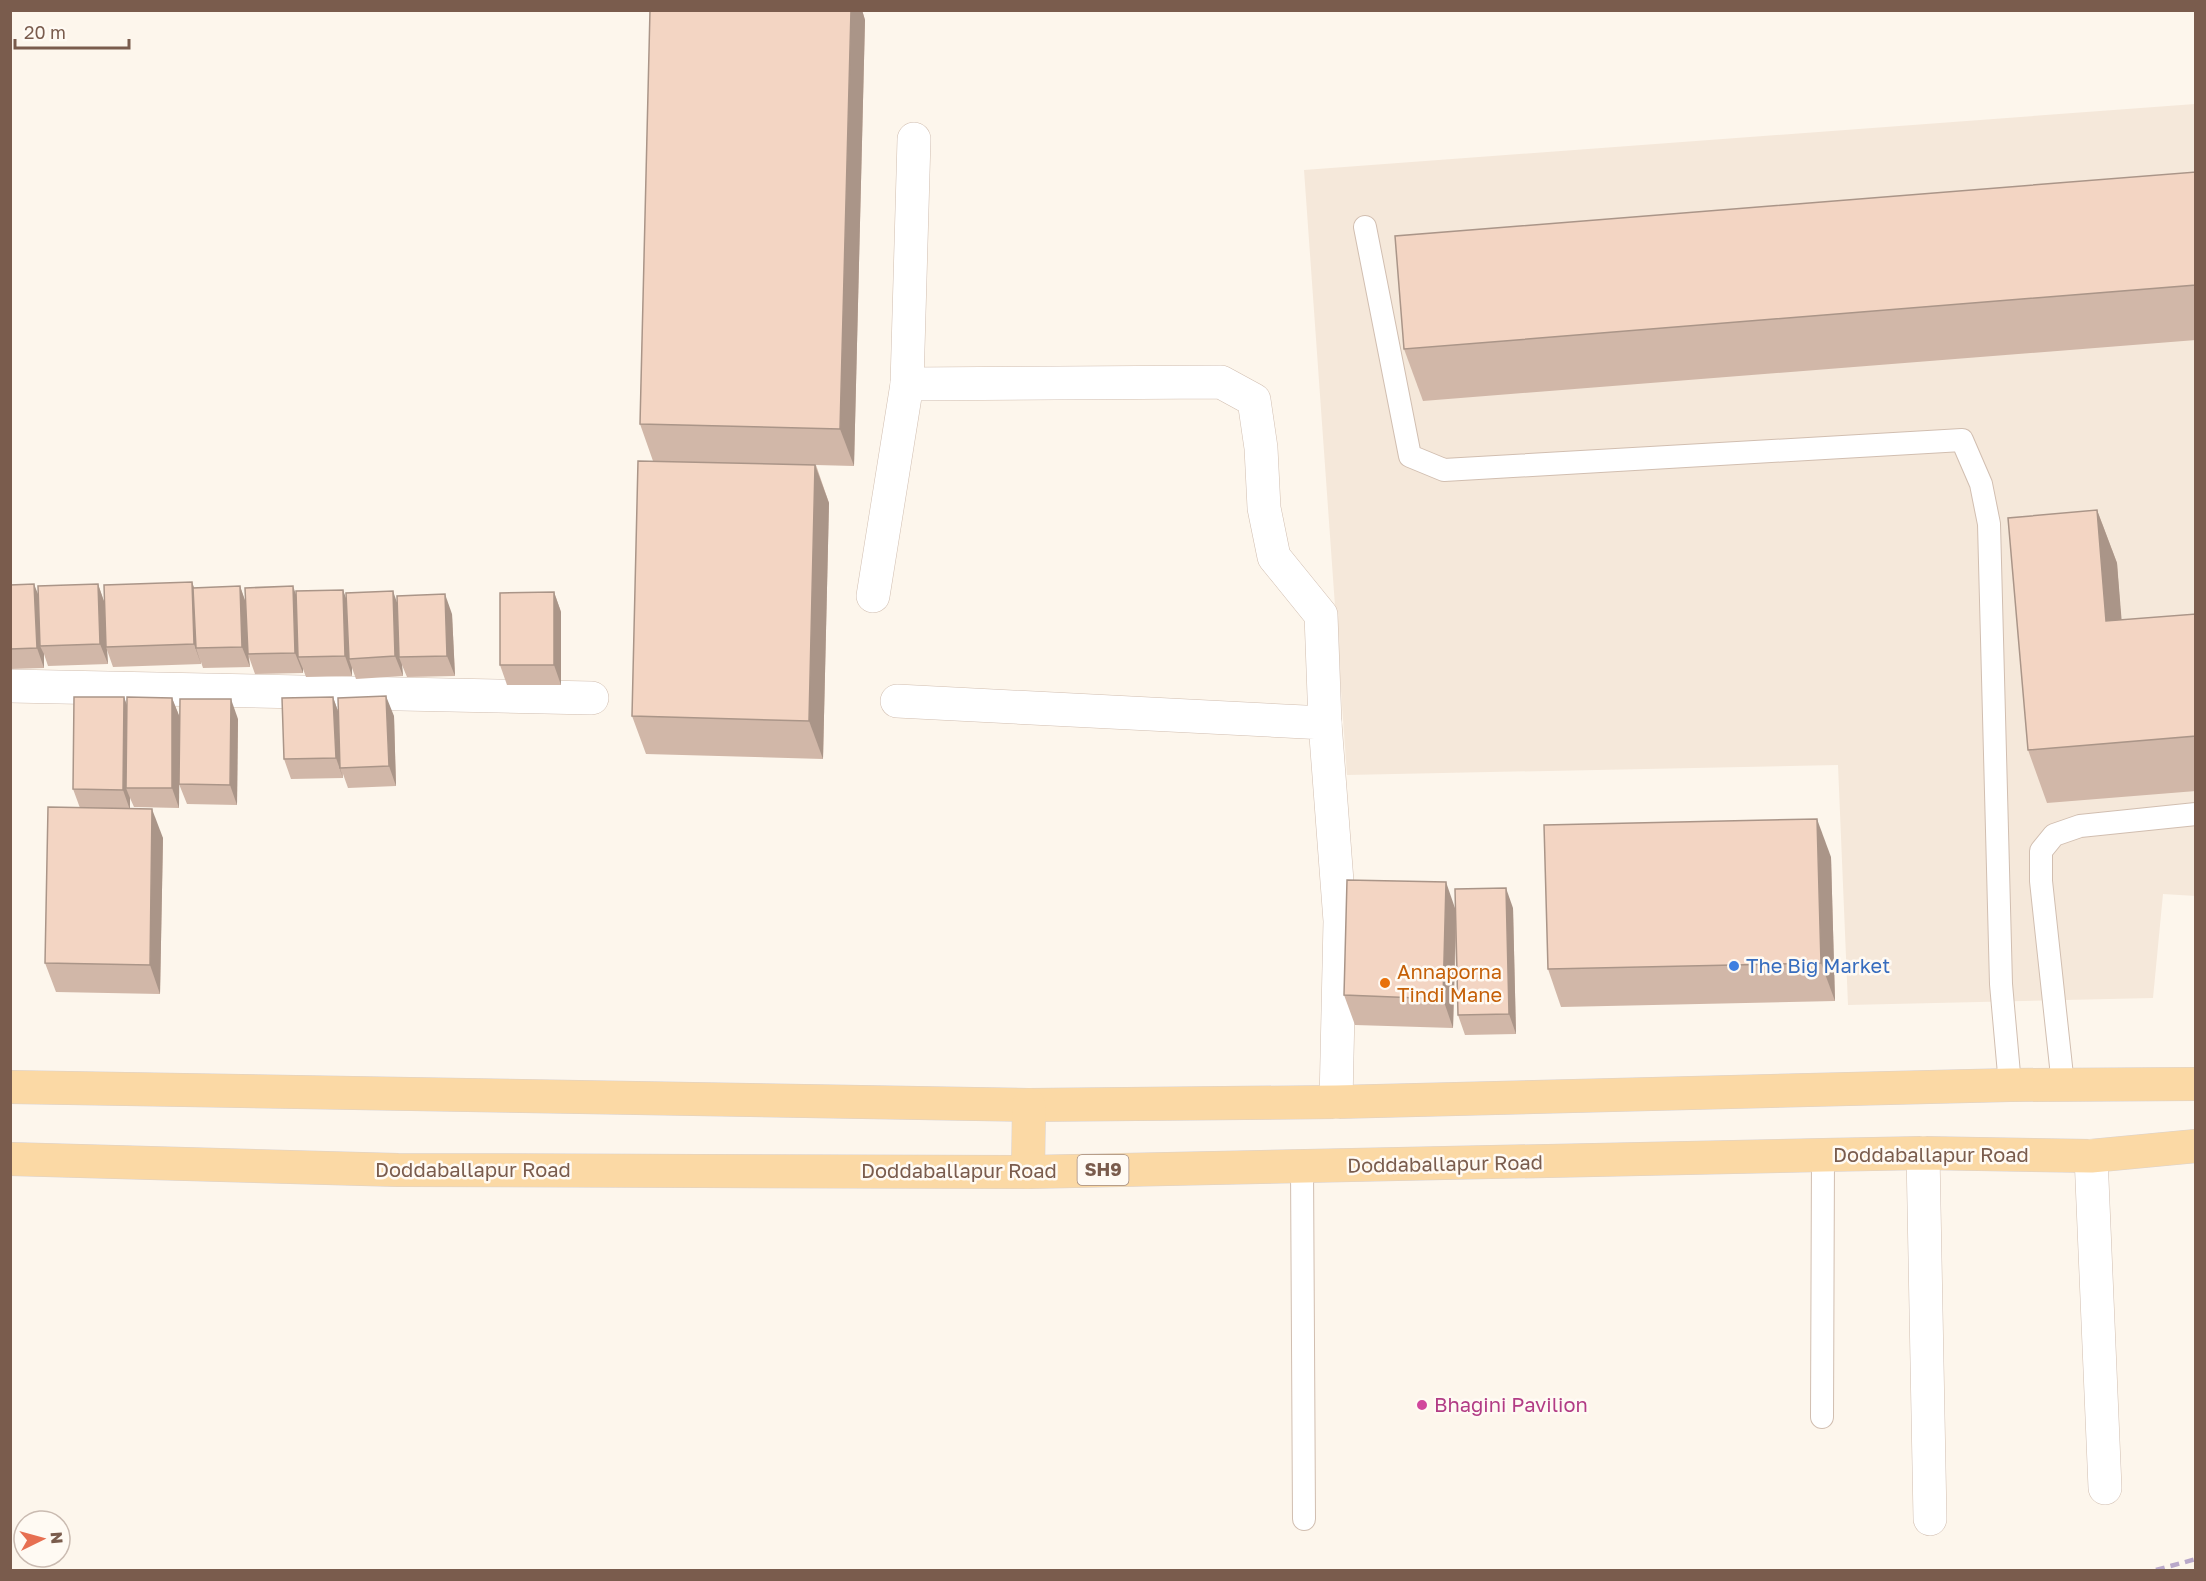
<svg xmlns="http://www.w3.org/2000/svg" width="2206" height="1581" font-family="'Golos Text',sans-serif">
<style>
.residential{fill:#f5e8da}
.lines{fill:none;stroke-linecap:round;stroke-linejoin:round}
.service-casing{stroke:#d1beb0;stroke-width:24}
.minor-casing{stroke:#d1beb0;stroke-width:34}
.primary-casing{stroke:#dad1cd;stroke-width:34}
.service{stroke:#fff;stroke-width:22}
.minor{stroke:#fff;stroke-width:33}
.primary{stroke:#fbd9a5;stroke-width:33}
.rail{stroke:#b9a8c9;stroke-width:4.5;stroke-dasharray:9 6;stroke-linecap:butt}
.wall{fill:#d1b7a8}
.shaded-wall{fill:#aa9588}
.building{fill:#f3d5c3;stroke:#aa9588;stroke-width:1.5}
.shop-dot{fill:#3f7fe0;stroke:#fffaf3;stroke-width:2}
.food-dot{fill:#e8710a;stroke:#fffaf3;stroke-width:2}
.hotel-dot{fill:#d1479c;stroke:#fffaf3;stroke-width:2}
.labels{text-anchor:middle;stroke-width:5;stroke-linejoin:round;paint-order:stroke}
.shield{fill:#fffaf3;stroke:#a28b7f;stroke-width:1.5}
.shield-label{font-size:18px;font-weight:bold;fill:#7a5c4d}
.shop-label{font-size:20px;fill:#366cbe;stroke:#fffaf3;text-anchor:start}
.food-label{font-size:20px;fill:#c56008;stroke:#fffaf3;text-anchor:start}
.street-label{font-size:20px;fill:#7a5c4d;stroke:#fffaf3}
.hotel-label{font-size:20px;fill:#b23c85;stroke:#fffaf3;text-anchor:start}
</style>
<rect width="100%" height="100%" fill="#fdf6ec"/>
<path class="residential" d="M2195,104L2196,896L2163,894L2153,998L1848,1005L1838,765L1347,775L1304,170Z"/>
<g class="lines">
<defs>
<g id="service">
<path d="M1365,227L1410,456L1444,470L1962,440L1981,484L1989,524L2001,984L2010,1085"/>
<path d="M2063,1085L2041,881V851L2054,835L2080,826L2196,814"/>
<path d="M1302,1166L1304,1519"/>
<path d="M1822,1417L1823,1155"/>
</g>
<g id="minor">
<path d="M907,384L1221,382L1254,400L1261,448L1264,508L1274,557L1321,615L1325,723"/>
<path d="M873,596L907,384L914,139"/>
<path d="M10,686L592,698"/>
<path d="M897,701L1325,723L1340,921L1336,1102"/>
<path d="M1923,1153L1930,1519"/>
<path d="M2091,1156L2105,1488"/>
</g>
<g id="primary">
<path d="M10,1087L1029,1105L1336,1102L2010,1085L2196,1084"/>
<path d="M10,1159L398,1170L1028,1172L1823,1155L1923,1153L2091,1156L2196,1146"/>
<path d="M1028,1172L1029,1105"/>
</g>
</defs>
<use href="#service" class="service-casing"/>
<use href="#minor" class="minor-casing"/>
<use href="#primary" class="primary-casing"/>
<use href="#service" class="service"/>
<use href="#minor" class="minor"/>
<use href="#primary" class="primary"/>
<path class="rail" d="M2156,1570L2196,1559"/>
</g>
<g class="wall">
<path d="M650,10H862L865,20L854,466L816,465L829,503L823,759L646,754L632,716L653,461L640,424Z"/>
<path d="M2196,172V340L1423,401L1404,349Z"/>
<path d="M2097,510L2117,563L2121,620L2196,614V791L2047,803L2028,750Z"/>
<path d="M192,582L194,588L240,586L246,604L296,595L343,590L346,600L397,604L452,614L455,676L407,677L402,665L403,676L356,679L352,668V676L306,677L303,669V673L255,674L249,657L250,667L203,668L201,662V664L113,667L107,650L108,664L48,666L44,654V668L10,669V585L39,596L98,584L104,602Z"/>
<path d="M554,592L561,612V685H507L500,665Z"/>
<path d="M124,697L127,706L172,698L180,718L238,719L237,805L187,804L179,784V808L134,807L130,798V809L163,838L160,994L56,992L45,963L80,808L73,789Z"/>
<path d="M333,697L338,711L394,716L396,786L348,788L343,774V778L291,779L284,759Z"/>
<path d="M1831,857L1835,1001L1561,1007L1548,969Z"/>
<path d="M1455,908H1513L1516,1034L1465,1035L1458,1015L1456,937L1453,1028L1355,1025L1344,995Z"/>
</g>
<g class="shaded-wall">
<path d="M851,10H862L865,20L854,466L840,429Z"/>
<path d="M815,465L829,503L823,759L809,721Z"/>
<path d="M2097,510L2117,563L2126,674L2106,621Z"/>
<path d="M192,582L199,602L196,648L201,664L194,644Z"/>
<path d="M34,584L42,604L40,646L44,654V668L37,648Z"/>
<path d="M98,584L105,604L106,647L107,650L108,664L100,644Z"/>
<path d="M240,586L247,606L248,654L250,667L242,647Z"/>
<path d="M293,586L300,606L298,657L303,669V673L295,653Z"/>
<path d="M343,590L350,609L349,659L352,668V676L345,656Z"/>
<path d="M393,591L400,611L399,657L402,665L403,676L395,656Z"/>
<path d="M554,592L561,612V685L554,665Z"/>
<path d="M445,594L452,614L455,676L447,656Z"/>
<path d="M386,696L394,716L396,786L389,766Z"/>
<path d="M124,697L131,717L126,788L130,798V810L123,790Z"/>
<path d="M333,697L340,717V768L343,778L336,758Z"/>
<path d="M172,698L180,718L179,808L172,788Z"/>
<path d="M231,699L238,719L237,805L230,785Z"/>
<path d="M152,809L163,838L160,994L150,965Z"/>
<path d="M1817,819L1831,857L1835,1001L1821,963Z"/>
<path d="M1446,882L1456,911L1453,1028L1443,999Z"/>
<path d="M1506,888L1513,908L1516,1034L1509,1014Z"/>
</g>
<g class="building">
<path d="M650,10H851L840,429L640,424Z"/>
<path d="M2196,172V285L1404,349L1395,236Z"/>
<path d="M638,461L815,465L809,721L632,716Z"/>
<path d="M2097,510L2106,621L2196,614V736L2028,750L2008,518Z"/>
<path d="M192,582L194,644L106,647L104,585Z"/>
<path d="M34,584L37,648L10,649V585Z"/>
<path d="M98,584L100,644L40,646L38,586Z"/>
<path d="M240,586L242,647L196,648L193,588Z"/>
<path d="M293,586L295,653L248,654L245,588Z"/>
<path d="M343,590L345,656L298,657L296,591Z"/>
<path d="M393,591L395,656L349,659L346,593Z"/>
<path d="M554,592V665H500V593Z"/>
<path d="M445,594L447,656L399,657L397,596Z"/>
<path d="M386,696L389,766L340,768L338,698Z"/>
<path d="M74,697H124L123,790L73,789Z"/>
<path d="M127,697L172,698V788H126Z"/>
<path d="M333,697L336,758L284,759L282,698Z"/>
<path d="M180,699H231L230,785L179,784Z"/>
<path d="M48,807L152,809L150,965L45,963Z"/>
<path d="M1817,819L1821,963L1548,969L1544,825Z"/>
<path d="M1347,880L1446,882L1443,999L1344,995Z"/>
<path d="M1506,888L1509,1014L1458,1015L1455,889Z"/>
</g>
<circle class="shop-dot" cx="1734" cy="966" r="6"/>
<circle class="food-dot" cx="1385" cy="983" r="6"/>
<circle class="hotel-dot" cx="1422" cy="1405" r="6"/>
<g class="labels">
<rect class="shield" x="1077.5" y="1155" width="51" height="30" rx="4.5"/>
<g class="shield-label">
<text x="1103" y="1176">SH9</text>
</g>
<g class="shop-label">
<text x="1746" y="973">The Big Market</text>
</g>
<g class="food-label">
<text x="1397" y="979">Annaporna<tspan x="1397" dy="23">Tindi Mane</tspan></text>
</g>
<g class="street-label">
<text x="1931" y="1162">Doddaballapur Road</text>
<text transform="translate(1445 1164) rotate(-1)" y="7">Doddaballapur Road</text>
<text x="473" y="1177">Doddaballapur Road</text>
<text x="959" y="1178">Doddaballapur Road</text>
</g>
<g class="hotel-label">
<text x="1434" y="1412">Bhagini Pavilion</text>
</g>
</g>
<rect width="2206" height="1581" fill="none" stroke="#7a5c4d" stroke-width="24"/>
<g transform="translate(42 1539) rotate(85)"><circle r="28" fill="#fffaf3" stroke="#cabbb1" stroke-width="1.5"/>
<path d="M0-4.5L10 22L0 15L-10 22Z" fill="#e76f51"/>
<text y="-9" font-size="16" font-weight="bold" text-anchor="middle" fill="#7a5c4d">N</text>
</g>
<path d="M15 39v9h114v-9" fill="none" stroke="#7a5c4d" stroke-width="3"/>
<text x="24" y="39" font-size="18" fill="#7a5c4d" stroke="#fffaf3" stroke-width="4.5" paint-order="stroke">20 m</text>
</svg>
